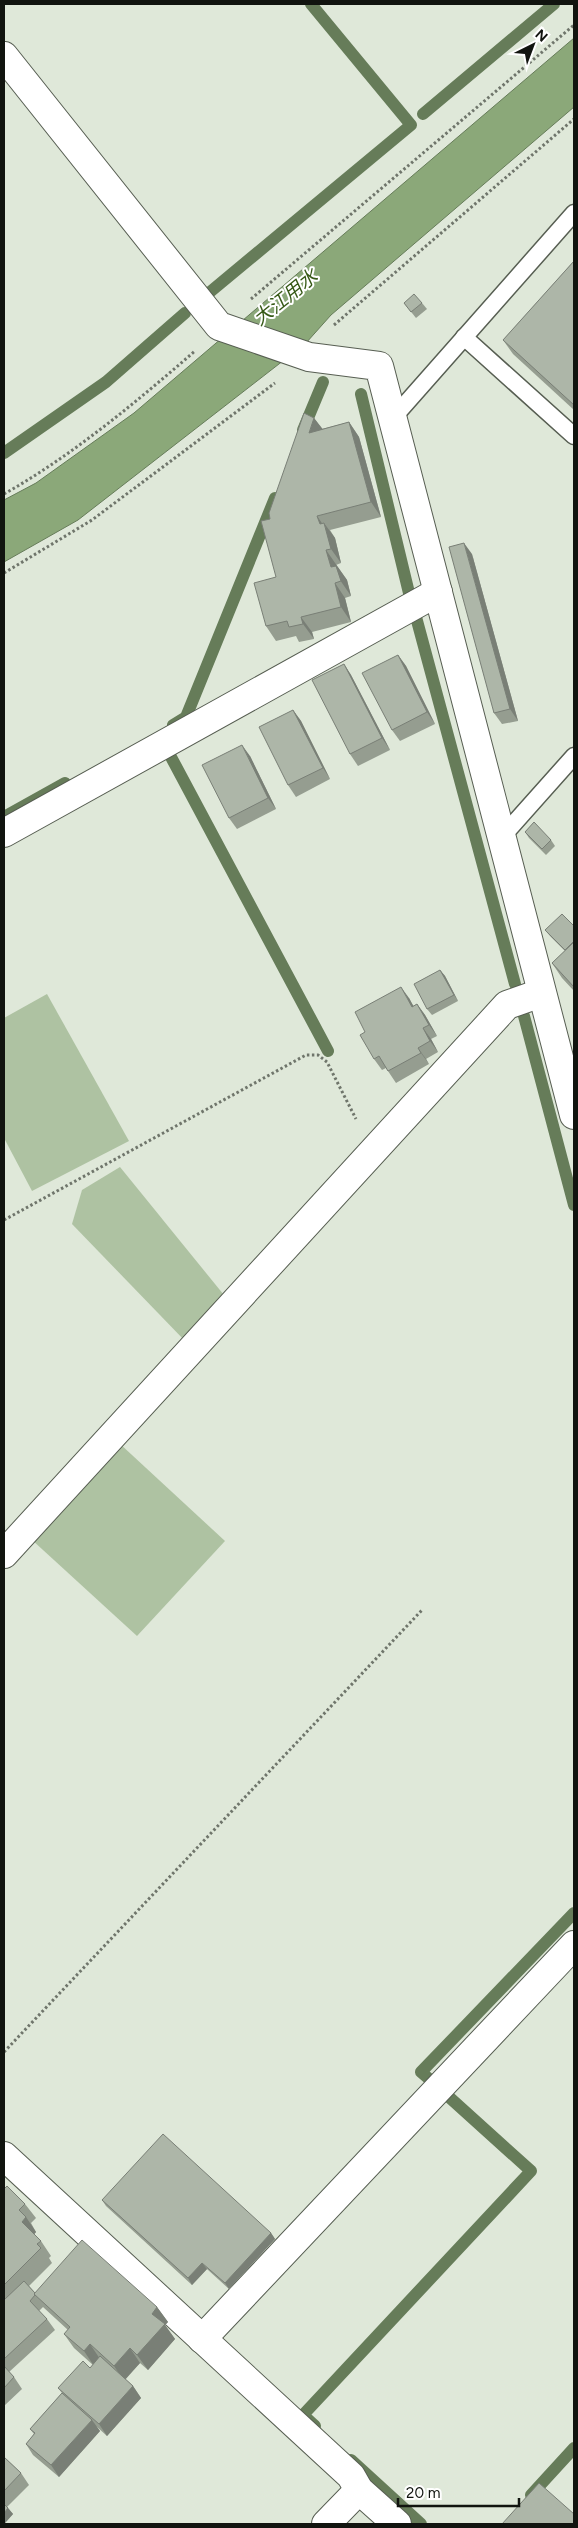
<svg xmlns="http://www.w3.org/2000/svg" width="578" height="2528" font-family="Figtree,'Noto Sans JP',sans-serif">
<style>
.green{fill:#aec2a2}
.water{fill:#8ba879;stroke:#667c59}
.lines{fill:none;stroke-linecap:round;stroke-linejoin:round}
.stream{stroke:#667c59;stroke-width:12}
.service-casing{stroke:#575e52;stroke-width:19}
.minor-casing{stroke:#575e52;stroke-width:30}
.path{stroke:#6f756b;stroke-width:3;stroke-dasharray:2.5 2.5;stroke-linecap:butt}
.service{stroke:#fff;stroke-width:16}
.minor{stroke:#fff;stroke-width:28}
.wall{fill:#959d90}
.shaded-wall{fill:#797f76}
.building{fill:#adb6a8;stroke:#797f76}
.labels{text-anchor:middle;stroke-width:4;stroke-linejoin:round;paint-order:stroke}
.water-label{font-size:19px;font-style:italic;fill:#365916;stroke:#fff}
</style>
<rect width="100%" height="100%" fill="#dfe8d9"/>
<g class="green">
<path d="M47,994L129,1141L32,1191L4,1138V1018Z"/>
<path d="M120,1167L228,1300L187,1343L72,1224L82,1190Z"/>
<path d="M119,1443L225,1541L137,1636L31,1539Z"/>
</g>
<path class="water" d="M574,38V107L331,315L306,343L78,520L4,562V500L36,483L134,413Z"/>
<g class="lines">
<g class="stream">
<path d="M423,114L554,4"/>
<path d="M210,292L411,125L311,4"/>
<path d="M361,394L409,593"/>
<path d="M303,430L323,382"/>
<path d="M4,453L106,382L185,313"/>
<path d="M416,617L515,984"/>
<path d="M173,725L186,717L275,498"/>
<path d="M171,757L328,1051"/>
<path d="M4,817L65,783"/>
<path d="M524,1016L574,1205"/>
<path d="M428,2078L421,2072L574,1913"/>
<path d="M315,2426L303,2415L531,2171L449,2097"/>
<path d="M351,2460L421,2524"/>
<path d="M531,2495L574,2448"/>
</g>
<defs>
<g id="service">
<path d="M464,337L574,436"/>
<path d="M393,418L574,213"/>
<path d="M501,838L574,756"/>
</g>
<g id="minor">
<path d="M4,56L219,326L309,357L379,366L574,1115"/>
<path d="M4,833L438,592"/>
<path d="M4,1554L507,1005L541,993"/>
<path d="M4,2156L351,2476L359,2490L397,2524"/>
<path d="M202,2339L574,1945"/>
<path d="M326,2524L359,2490"/>
</g>
</defs>
<use href="#service" class="service-casing"/>
<use href="#minor" class="minor-casing"/>
<g class="path">
<path d="M251,299L574,25"/>
<path d="M334,325L574,119"/>
<path d="M4,494C73,455 135,403 195,351"/>
<path d="M4,573L92,520L275,383"/>
<path d="M4,1220L306,1055H318L327,1062L356,1119"/>
<path d="M4,2052L423,1609"/>
</g>
<use href="#service" class="service"/>
<use href="#minor" class="minor"/>
</g>
<g class="wall">
<path d="M574,261V410L513,354L503,340Z"/>
<path d="M404,303H422L427,309L416,318Z"/>
<path d="M314,418L322,429L349,422L359,437L381,517L330,530L335,538L341,563L336,565L337,566L347,580L351,596L345,598L351,622L312,632L314,639L299,642L296,636L276,641L266,626L276,577Z"/>
<path d="M472,554L518,721L502,724L494,713Z"/>
<path d="M398,655L406,666L435,724L400,741L392,730Z"/>
<path d="M344,664L351,675L390,750L358,766L350,754Z"/>
<path d="M293,710L301,721L330,779L296,797L288,785Z"/>
<path d="M250,756L276,809L237,829L229,818Z"/>
<path d="M525,832L551,840L555,846L546,855L529,838Z"/>
<path d="M574,926V991L562,978L552,963L565,951L550,936L545,930Z"/>
<path d="M440,970L445,976L458,1001L432,1015L427,1009Z"/>
<path d="M409,998L413,1006L417,1004L425,1015L437,1036L431,1039L438,1052L426,1059L429,1064L396,1083L386,1068L382,1070L374,1059L365,1032Z"/>
<path d="M4,2189L25,2204L36,2218L31,2223L36,2232L34,2234L41,2241L51,2256L49,2258L52,2263L29,2286L35,2293L157,2307L168,2322L165,2325L175,2339L148,2370L140,2363L125,2379L133,2386L141,2398L107,2436L96,2426L100,2431L59,2477L33,2455L26,2444L34,2434L30,2429L62,2393L58,2388L90,2368L93,2365L74,2348L64,2334L68,2330L43,2307L39,2311L47,2319L55,2330L9,2372L14,2377L22,2389L4,2406Z"/>
<path d="M102,2200L271,2233L275,2239L229,2289L207,2269L192,2285L106,2206Z"/>
<path d="M4,2457L21,2473L29,2485L7,2507L13,2514L5,2523L4,2522Z"/>
</g>
<g class="shaded-wall">
<path d="M314,418L325,432L309,433Z"/>
<path d="M349,422L359,437L381,517L371,502Z"/>
<path d="M317,516L326,529L324,523L335,538L341,563L331,549L320,524Z"/>
<path d="M464,543L472,554L518,721L510,709Z"/>
<path d="M326,550L347,580L351,596L331,567Z"/>
<path d="M335,583L345,598L351,622L341,607Z"/>
<path d="M301,617L312,632L314,639L303,624Z"/>
<path d="M398,655L406,666L435,724L427,712Z"/>
<path d="M344,664L351,675L390,750L382,738Z"/>
<path d="M293,710L301,721L330,779L323,768Z"/>
<path d="M242,745L250,756L276,809L268,798Z"/>
<path d="M440,970L445,976L458,1001L454,995Z"/>
<path d="M401,987L409,998L420,1018L412,1007Z"/>
<path d="M417,1004L425,1015L437,1036L429,1025Z"/>
<path d="M423,1028L431,1039L438,1052L430,1041Z"/>
<path d="M418,1048L426,1059L429,1064L421,1053Z"/>
<path d="M26,2217L36,2232L32,2237L22,2222Z"/>
<path d="M271,2233L275,2239L229,2289L225,2283Z"/>
<path d="M202,2263L207,2269L192,2285L188,2278Z"/>
<path d="M157,2307L168,2322L165,2325L175,2339L148,2370L137,2355L152,2314Z"/>
<path d="M90,2344L100,2359L94,2366L84,2351Z"/>
<path d="M130,2348L140,2363L124,2381L114,2366Z"/>
<path d="M133,2386L141,2398L107,2436L99,2424Z"/>
<path d="M92,2420L100,2431L59,2477L51,2465Z"/>
<path d="M8,2508L13,2514L5,2523L4,2521V2513Z"/>
</g>
<g class="building">
<path d="M574,261V405L503,340Z"/>
<path d="M414,294L422,303L411,312L404,303Z"/>
<path d="M304,413L314,418L309,433L349,422L371,502L317,516L320,524L324,523L331,549L326,550L331,567L336,566L341,581L335,583L341,607L301,617L303,624L289,627L287,621L266,626L254,583L276,577L261,521L270,519L269,513Z"/>
<path d="M464,543L510,709L494,713L449,547Z"/>
<path d="M398,655L427,712L392,730L362,673Z"/>
<path d="M344,664L382,738L350,754L312,680Z"/>
<path d="M293,710L323,768L288,785L259,727Z"/>
<path d="M242,745L268,798L229,818L202,765Z"/>
<path d="M534,822L551,840L542,849L525,832Z"/>
<path d="M562,914L574,926V941L565,950L545,930Z"/>
<path d="M574,942V987L552,963Z"/>
<path d="M440,970L454,995L427,1009L414,984Z"/>
<path d="M401,987L412,1007L417,1004L429,1025L423,1028L430,1041L418,1048L421,1053L388,1071L379,1056L374,1059L360,1035L365,1032L355,1012Z"/>
<path d="M163,2134L271,2233L225,2283L202,2263L188,2278L102,2200Z"/>
<path d="M7,2186L25,2204L19,2210L26,2217L22,2222L41,2241L37,2244L41,2248L4,2285V2189Z"/>
<path d="M82,2240L157,2307L152,2314L165,2324L137,2355L130,2348L114,2366L90,2344L84,2351L64,2334L70,2327L34,2294Z"/>
<path d="M24,2281L35,2293L34,2294L35,2295L30,2301L47,2319L4,2359V2300Z"/>
<path d="M100,2356L133,2386L99,2424L58,2388L83,2361L90,2368Z"/>
<path d="M4,2366L14,2377L4,2388Z"/>
<path d="M62,2393L92,2420L51,2465L26,2444L35,2433L30,2429Z"/>
<path d="M4,2457L21,2473L4,2491Z"/>
<path d="M539,2483L574,2514V2524H502Z"/>
<path d="M4,2504L8,2508L4,2513Z"/>
</g>
<g class="labels">
<g class="water-label">
<text transform="translate(285 297) rotate(-39)" y="7">大江用水</text>
</g>
</g>
<rect width="578" height="2528" fill="none" stroke="#11140f" stroke-width="10"/>
<g transform="translate(533 45) rotate(42)" stroke="#ffffff" stroke-width="4" paint-order="stroke">
<path d="M0-4L9 19L0 12L-9 19Z" fill="#11140f"/>
<text y="-8" font-size="14" font-weight="bold" text-anchor="middle" fill="#11140f">N</text>
</g>
<path d="M398 2498v8h121v-8" fill="none" stroke="#11140f" stroke-width="2.5"/>
<text x="406" y="2498" font-size="15" fill="#11140f" stroke="#ffffff" stroke-width="4" paint-order="stroke">20 m</text>
</svg>
